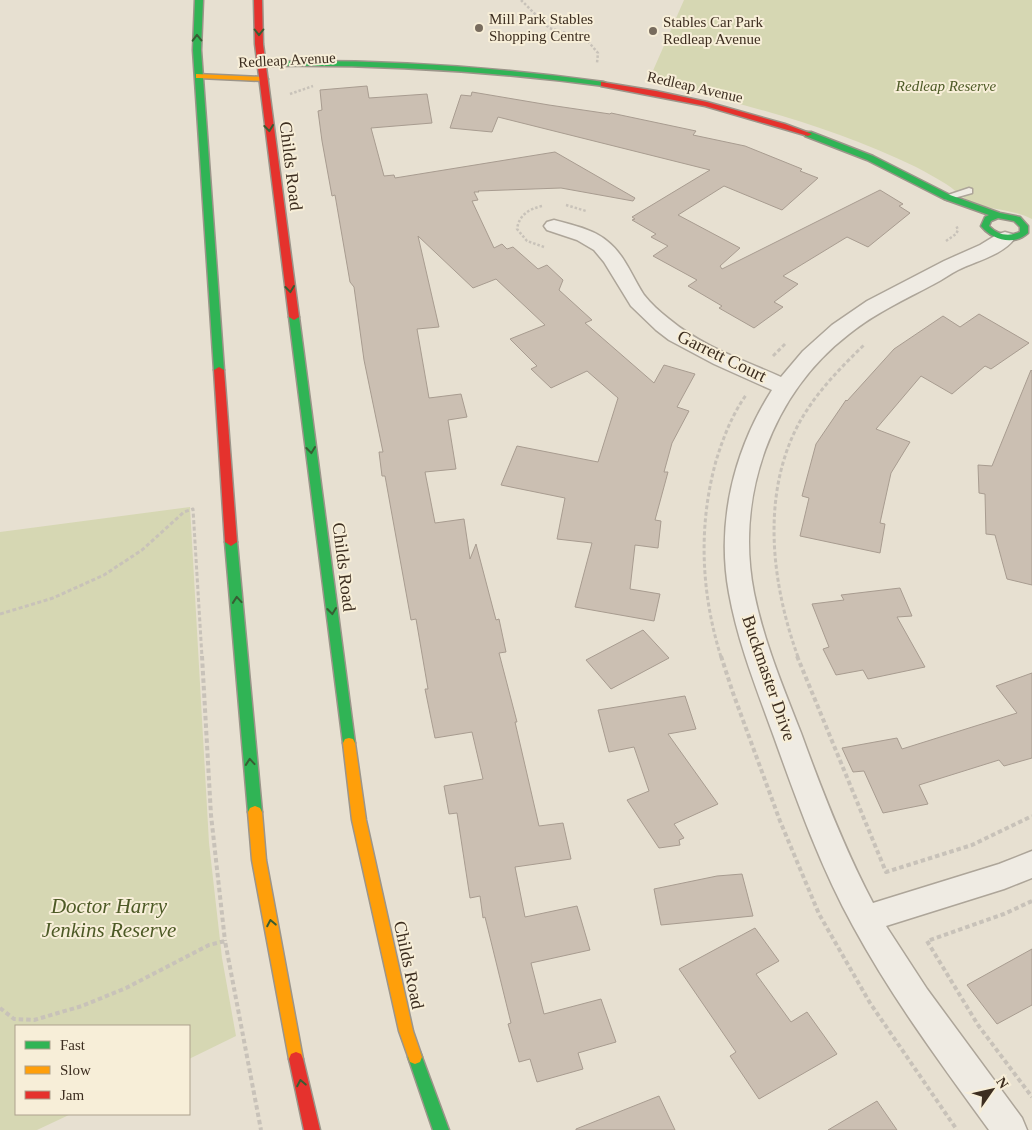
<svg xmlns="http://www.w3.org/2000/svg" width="1032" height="1130" font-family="Georgia,serif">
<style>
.green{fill:#d6d7b3}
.building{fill:#cbbfb2;stroke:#a89c90}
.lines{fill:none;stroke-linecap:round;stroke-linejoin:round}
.lane-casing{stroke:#ada599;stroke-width:3}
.street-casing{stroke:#ada599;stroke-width:3}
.fast-casing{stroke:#9c958a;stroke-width:3}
.slow-casing{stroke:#9c958a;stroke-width:3}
.jam-casing{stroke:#9c958a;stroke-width:3}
.path-far2{stroke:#c8c2b9;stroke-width:2.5;stroke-dasharray:2.5 2;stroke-linecap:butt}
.path-far1{stroke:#c8c2b9;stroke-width:3;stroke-dasharray:4 2.5;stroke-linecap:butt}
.path{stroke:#c8c2b9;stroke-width:4;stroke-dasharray:4.5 3;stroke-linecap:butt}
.lane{fill:#efebe3;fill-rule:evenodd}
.street{fill:#efebe3;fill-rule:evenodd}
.fast{fill:#30b455;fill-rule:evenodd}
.slow{fill:#ff9f0a;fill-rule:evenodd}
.jam{fill:#e5322d;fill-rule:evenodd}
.oneway{stroke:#385d33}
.poi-dot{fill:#786c5e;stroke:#f7eed8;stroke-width:2}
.labels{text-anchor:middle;stroke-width:4;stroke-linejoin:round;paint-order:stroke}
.far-poi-label{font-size:15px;fill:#3d2e20;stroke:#f7eed8;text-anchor:start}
.far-street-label{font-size:15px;fill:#3d2e20;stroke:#f7eed8}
.far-park-label{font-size:15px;font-style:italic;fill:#4d5a26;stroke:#f7eed8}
.street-label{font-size:18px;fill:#3d2e20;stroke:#f7eed8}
.near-park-label{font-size:21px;font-style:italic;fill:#4d5a26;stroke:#f7eed8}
</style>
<rect width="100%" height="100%" fill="#e7e0d1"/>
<g class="green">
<path d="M684,0H1032V219C1011,208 987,211 967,200C959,195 953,188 946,184C936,178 926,172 916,167C830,126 740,102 648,82Z"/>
<path d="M190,507L209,843L222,958L236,1036L189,1059V1026H16V1114H71L37,1130H0V532Z"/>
</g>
<g class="building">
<path d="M367,86L369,98L427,94L432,123L371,128L384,176L394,175L395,178L555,152L635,198L633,201L561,188L478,191L479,192H474L478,200L472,201L494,248L502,244L507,249L513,247L538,269L547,265L563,280L559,290L592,320L585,323L654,383L664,365L695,374L677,407L689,411L672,443L664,472H668L655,520L661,521L658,548L635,545L630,589L660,594L654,621L575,607L592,543L557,539L565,498L501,485L517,446L598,462L618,398L587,371L551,388L531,369L537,366L510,339L545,325L496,279L473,288L418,236L439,327L417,329L429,398L461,394L467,417L448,420L456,469L425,472L435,523L464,519L470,559L476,544L496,620L499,619L506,652L499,653L517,722H515L539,826L563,823L571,859L515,867L525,917L577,906L590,950L531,963L544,1014L601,999L616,1042L578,1053L583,1069L537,1082L530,1059L519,1062L508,1024L511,1023L485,917L483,918L480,896L470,898L457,813L449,814L444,786L483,779L472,732L435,738L425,689H428L416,619L411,620L385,476H382L379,452H383L364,360L354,287L350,282L335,195L332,196L322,141L318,111L322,110L320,90Z"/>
<path d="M472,92L549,105L610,114L611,113L696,131L693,135L745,146L802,169L800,171L818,178L782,210L724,186L678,215L740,248L720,266L722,269L880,190L903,204L899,206L910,213L868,247L847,237L783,276L798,284L774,302L783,307L754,328L719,308L722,306L688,286L697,280L653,256L668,246L651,237L656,234L632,220L635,219L632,217L710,170L498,117L492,132L450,128L461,95L471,96Z"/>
<path d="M979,314L1029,343L991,369L985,366L952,394L921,376L876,429L910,442L891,473L880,523L885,524L880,553L800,536L809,498L802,496L816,444L846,400L847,401L894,349L943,316L960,327Z"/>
<path d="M1031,370L1032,371V585L1007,579L995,535L986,534L985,494L979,493L978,465L992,466Z"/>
<path d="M900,588L912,616L897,617L925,667L868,679L863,670L836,675L823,649L829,647L812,604L844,600L841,595Z"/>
<path d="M643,630L669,658L611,689L586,660Z"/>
<path d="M1032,673V758L1004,766L999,760L919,785L928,804L883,813L864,771L853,772L842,748L897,738L902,749L1017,713L996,686Z"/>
<path d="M685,696L696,729L668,734L718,804L674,824L684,838L679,840L680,845L659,848L627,800L649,791L634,747L609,752L598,710Z"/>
<path d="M742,874L753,916L661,925L654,889L717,876Z"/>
<path d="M755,928L779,961L756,974L791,1022L807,1012L837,1054L759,1099L730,1056L736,1052L679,969Z"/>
<path d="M1032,949V1005L997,1024L967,985Z"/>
<path d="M659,1096L675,1130H576V1129Z"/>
<path d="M877,1101L897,1130H828Z"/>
</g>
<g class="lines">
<defs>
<path id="lane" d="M969,188L972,189V193L947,200L942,197Z"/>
<path id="street" d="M554,220C572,225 593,229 607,241C625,255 632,277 644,295C651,304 660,312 669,319C701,346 743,360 781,377L803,351L832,325L867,301L944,261L980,245L998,234L1005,232L1012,234L1015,238C1003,255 976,261 958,270C950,274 942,280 934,284C904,300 875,313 849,334C771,394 735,497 754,593C764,642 783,687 801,733C822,791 844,848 873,903L999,864L1032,851V878L1004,889L886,926L927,989L1022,1118L1027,1130H989C941,1064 892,998 853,926C820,866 797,801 774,737C757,690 738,643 729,593C716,522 734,450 772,390L714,364L669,340L656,330L631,306L604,262L594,250L577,240L547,230L544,226L547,222Z"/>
<g id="fast">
<path d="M195,0H203L201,50L224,370L219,373L214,370L193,50Z"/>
<path d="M304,61C405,61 504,68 604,82L608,84L604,86C490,71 376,64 261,66L257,64L261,62Z"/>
<path d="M805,132H811L873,156L950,195L1000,213L1020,217L1028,226V233C1014,246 992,240 981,226L985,217L989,215L944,199L867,160L805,136ZM998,218L1014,221L1020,227V232C1008,237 998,235 989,226L991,221Z"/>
<path d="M294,314L299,317L355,743L353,747L349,748L345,747L343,743L289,317Z"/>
<path d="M231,538L237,542L262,812L260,816L255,818L250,816L248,812L225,542Z"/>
<path d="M415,1050L420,1052L422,1057L449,1130H433L408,1057L410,1052Z"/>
</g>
<g id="slow">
<path d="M196,74L264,77L268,79L264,81L199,78H196Z"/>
<path d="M349,738L353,739L355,743L366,820L413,1031L422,1057L420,1062L415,1064L410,1062L399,1031L352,820L343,743L345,739Z"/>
<path d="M255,806L260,808L262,812L266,860L303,1059L301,1064L296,1066L291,1064L289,1059L252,860L248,812L250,808Z"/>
</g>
<g id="jam">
<path d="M254,0H262L263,44L299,317L294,320L289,317L255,44Z"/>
<path d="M601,82L656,91L707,102L785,124L812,134L808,136L705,106L601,86Z"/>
<path d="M219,367L224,370L237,542L231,546L225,542L214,370Z"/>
<path d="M296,1052L301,1054L303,1059L320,1130H304L289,1059L291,1054Z"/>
</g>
</defs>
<use href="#lane" class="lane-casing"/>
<use href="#street" class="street-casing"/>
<use href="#fast" class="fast-casing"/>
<use href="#slow" class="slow-casing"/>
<use href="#jam" class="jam-casing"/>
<g class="path-far2">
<path d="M521,0L549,28L586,39L598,53L597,63"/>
<path d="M290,94L313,86"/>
<path d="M566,205L586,211"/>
<path d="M542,206C529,209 519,215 517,229L527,241L544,247"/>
<path d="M946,241L956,234L958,230L956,225"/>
</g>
<g class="path-far1">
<path d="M773,356L786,343"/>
<path d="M0,614L53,598L104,575L142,550L184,512L193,509L202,657"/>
<path d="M721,657C701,593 698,526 716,461C723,438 732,415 746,395"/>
<path d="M798,657C772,585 761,498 797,427C813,396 839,369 864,345"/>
</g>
<g class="path">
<path d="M202,656L211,815L225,941"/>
<path d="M721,656L733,693L780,821L819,914L870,1003L957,1130"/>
<path d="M797,656L886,872L972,845L1032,816"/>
<path d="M1032,901L1004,914L927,941L978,1025L1032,1097"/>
<path d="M0,1008L14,1019L34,1020L82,1006L126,988L209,945L225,941L261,1130"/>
</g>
<use href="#lane" class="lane"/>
<use href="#street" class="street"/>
<use href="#fast" class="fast"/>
<use href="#slow" class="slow"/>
<use href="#jam" class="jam"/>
</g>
<defs><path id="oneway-chevron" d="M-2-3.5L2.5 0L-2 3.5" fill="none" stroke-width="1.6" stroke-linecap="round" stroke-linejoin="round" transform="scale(1.25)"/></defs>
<g class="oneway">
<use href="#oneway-chevron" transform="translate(259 32) rotate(90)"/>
<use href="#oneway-chevron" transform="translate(197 38) rotate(-91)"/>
<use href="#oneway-chevron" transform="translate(269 128) rotate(83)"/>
<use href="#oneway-chevron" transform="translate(290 289) rotate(83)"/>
<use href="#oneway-chevron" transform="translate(311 450) rotate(83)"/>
<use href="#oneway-chevron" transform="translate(237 600) rotate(-95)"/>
<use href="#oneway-chevron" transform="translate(332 611) rotate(83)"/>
<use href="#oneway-chevron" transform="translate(250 762) rotate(-95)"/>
<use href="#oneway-chevron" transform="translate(271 923) rotate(-101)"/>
<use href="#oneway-chevron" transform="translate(301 1083) rotate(-101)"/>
</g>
<g class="poi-dot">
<circle cx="479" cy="28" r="5"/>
<circle cx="653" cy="31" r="5"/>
</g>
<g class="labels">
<g class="far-poi-label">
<text x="489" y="24">Mill Park Stables<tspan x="489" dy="17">Shopping Centre</tspan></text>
<text x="663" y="27">Stables Car Park<tspan x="663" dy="17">Redleap Avenue</tspan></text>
</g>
<g class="far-street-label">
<text transform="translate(287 60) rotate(-3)" y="5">Redleap Avenue</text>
<text transform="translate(695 87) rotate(13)" y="5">Redleap Avenue</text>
</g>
<g class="far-park-label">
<text x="946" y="91">Redleap Reserve</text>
</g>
<g class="street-label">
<text transform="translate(291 166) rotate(83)" y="6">Childs Road</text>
<text transform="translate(722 356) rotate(26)" y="6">Garrett Court</text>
<text transform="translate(344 567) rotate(83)" y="6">Childs Road</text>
<text transform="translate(769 678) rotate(71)" y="6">Buckmaster Drive</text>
<text transform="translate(409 965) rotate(78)" y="6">Childs Road</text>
</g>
<g class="near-park-label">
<text x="109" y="913">Doctor Harry<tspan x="109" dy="24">Jenkins Reserve</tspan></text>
</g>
</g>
<rect x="15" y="1025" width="175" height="90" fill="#f7eed8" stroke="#ada18e"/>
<rect x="25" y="1041" width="25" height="8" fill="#30b455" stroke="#ada18e"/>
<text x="60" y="1050" font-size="15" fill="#3d2e20">Fast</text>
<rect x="25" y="1066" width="25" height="8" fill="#ff9f0a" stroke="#ada18e"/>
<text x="60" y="1075" font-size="15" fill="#3d2e20">Slow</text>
<rect x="25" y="1091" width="25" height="8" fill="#e5322d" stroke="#ada18e"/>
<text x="60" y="1100" font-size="15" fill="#3d2e20">Jam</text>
<g transform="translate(992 1090) rotate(56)" stroke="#f7eed8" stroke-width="4" paint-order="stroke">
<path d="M0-4L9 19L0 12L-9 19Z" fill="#3d2e20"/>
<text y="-8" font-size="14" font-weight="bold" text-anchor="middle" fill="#3d2e20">N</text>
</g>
</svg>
